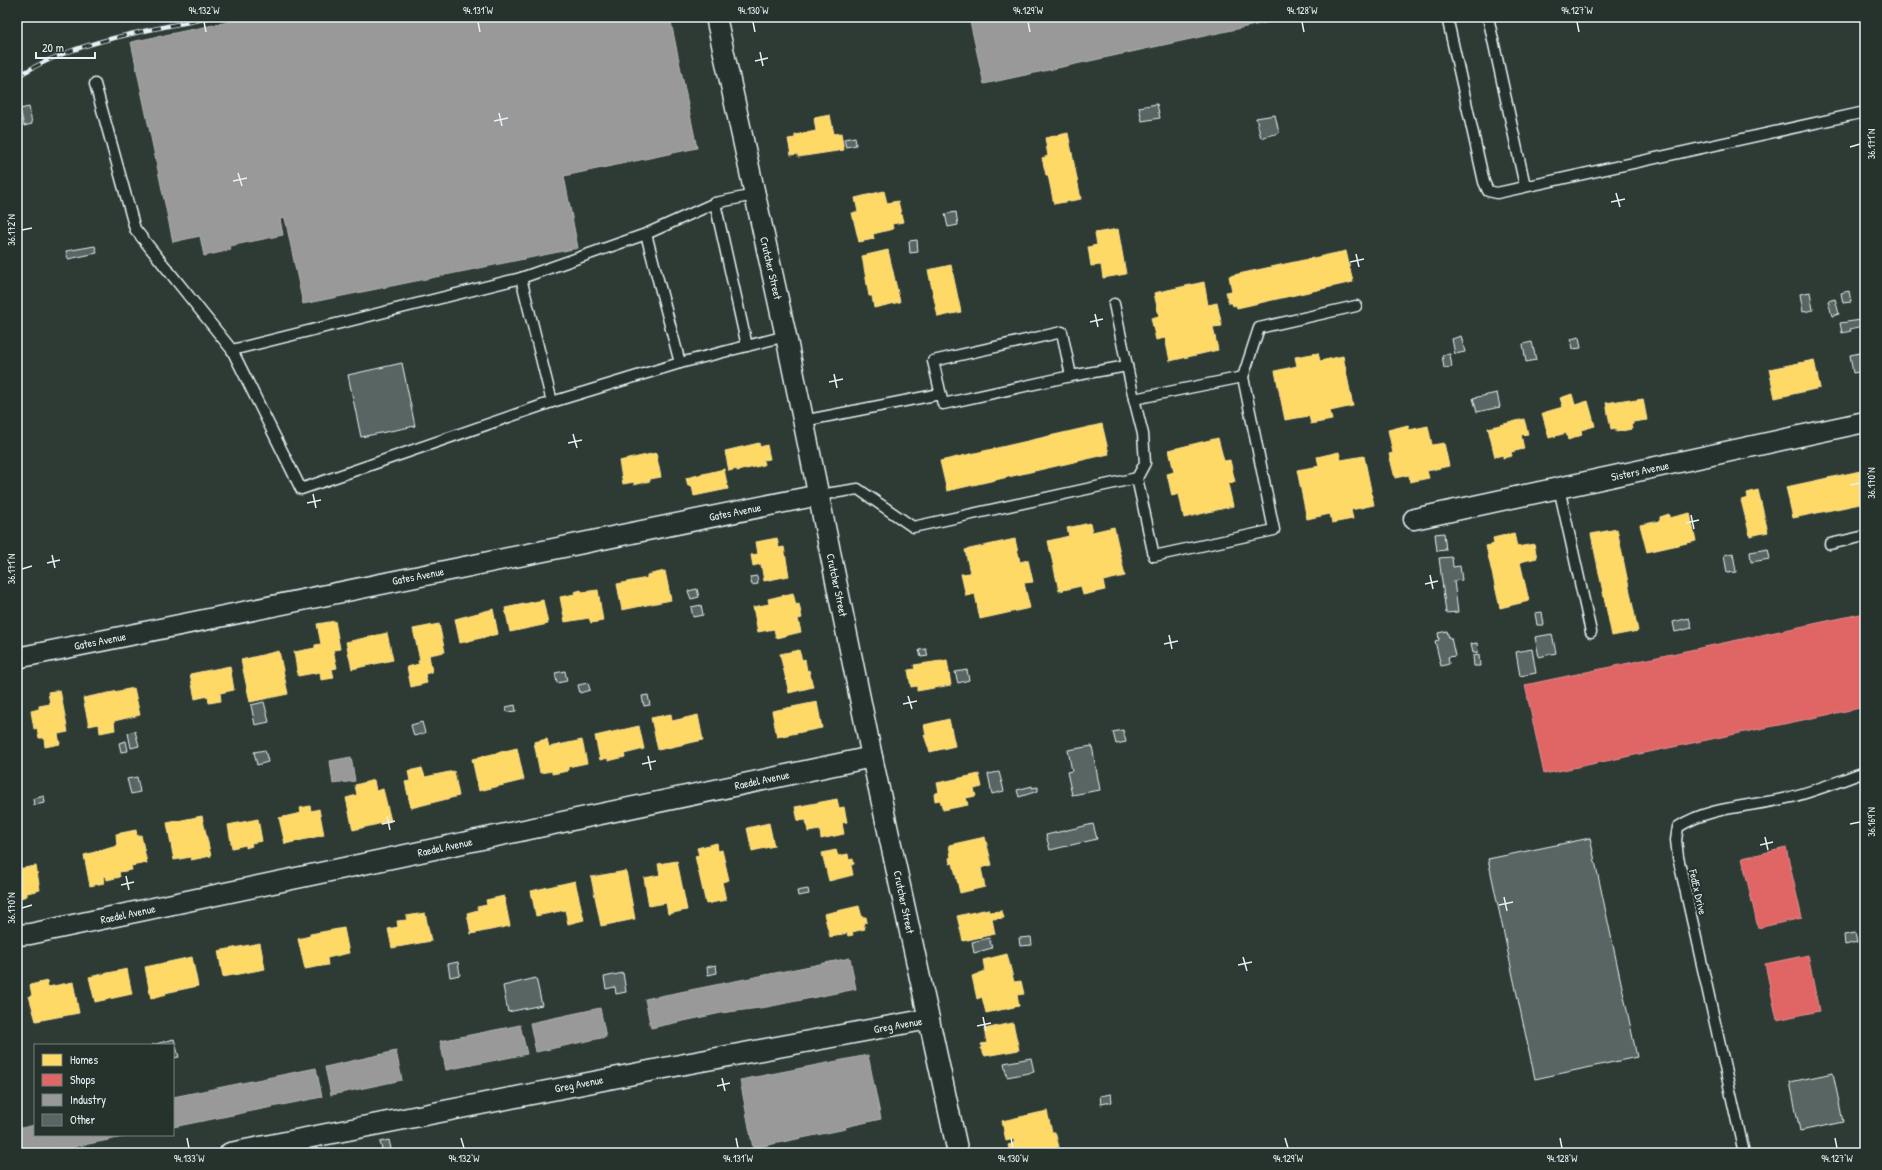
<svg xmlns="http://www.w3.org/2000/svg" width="1882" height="1170" font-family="'Patrick Hand',sans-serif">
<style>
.homes{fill:#ffd966;stroke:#f8e092}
.shops{fill:#e06666;stroke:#e29092}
.industry{fill:#999;stroke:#b1b3b6}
.building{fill:#596563;stroke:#e8f1f8}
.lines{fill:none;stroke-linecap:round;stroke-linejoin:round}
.service-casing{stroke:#e8f1f8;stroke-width:13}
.minor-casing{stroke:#e8f1f8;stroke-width:23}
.service{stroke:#26332d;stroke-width:10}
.minor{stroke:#26332d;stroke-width:20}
.rail-casing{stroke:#e8f1f8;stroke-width:4.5}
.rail{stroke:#26332d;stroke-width:3;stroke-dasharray:9;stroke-linecap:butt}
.ticks{fill:none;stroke:#e8f1f8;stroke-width:1.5}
.labels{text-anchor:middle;stroke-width:4;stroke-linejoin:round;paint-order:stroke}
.street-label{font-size:11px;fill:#e8f1f8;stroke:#26332d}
.neatline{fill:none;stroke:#e8f1f8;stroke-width:1.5}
.ticks-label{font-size:10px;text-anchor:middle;fill:#e8f1f8}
</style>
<rect width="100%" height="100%" fill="#2e3b35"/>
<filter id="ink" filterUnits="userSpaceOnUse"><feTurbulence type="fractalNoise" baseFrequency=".025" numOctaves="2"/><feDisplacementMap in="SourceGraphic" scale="8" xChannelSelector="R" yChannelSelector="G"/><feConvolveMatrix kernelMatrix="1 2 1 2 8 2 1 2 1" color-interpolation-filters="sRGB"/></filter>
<g filter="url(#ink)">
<g class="homes">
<path d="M830,115L834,134L841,133L844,150L798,157V154L791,155L788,139L795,138V135L816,131L814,118Z"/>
<path d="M1068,133L1081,199L1054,204L1048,175H1046L1042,158L1048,156L1045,138Z"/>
<path d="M884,191L887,203L898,201L903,222L892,224L893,229L873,234L874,239L859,242L852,213L858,212L855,198Z"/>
<path d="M1118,229L1126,274L1103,278L1101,265L1091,266L1088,247L1097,245L1095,233Z"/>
<path d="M888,250L900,302L874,308L872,296H869L862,256Z"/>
<path d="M1346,251L1353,282L1237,308L1236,305L1233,306L1232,303H1229L1226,292L1232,291L1229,276Z"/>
<path d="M951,265L961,312L938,317L928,270Z"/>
<path d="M1204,282L1208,305L1217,303L1222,326L1213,327L1218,350L1170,361L1165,338L1156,340L1151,318L1159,316L1154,293Z"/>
<path d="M1318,353L1320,361L1343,356L1353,406L1330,411L1332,420L1311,424L1309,416L1285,420L1275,371L1297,366L1295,357Z"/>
<path d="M1814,360L1820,388L1775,398L1769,369Z"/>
<path d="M1572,394L1575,405L1588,401L1595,426L1581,430L1582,435L1568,440L1566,433L1549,438L1542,413L1563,407L1560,398Z"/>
<path d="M1630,399V401L1643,399L1647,420L1633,422V424L1631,425L1632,429L1616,432V428L1611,429L1606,403Z"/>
<path d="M1524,419L1528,434L1521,435L1524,449L1511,452L1512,456L1503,458V455L1495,457L1488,428Z"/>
<path d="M1102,424L1109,454L947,491L940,461Z"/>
<path d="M1408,425L1409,430L1428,426L1432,445L1444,443L1449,466L1427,471L1429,478L1410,482L1409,475L1395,478L1389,454L1393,453L1388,430Z"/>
<path d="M1218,438L1224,461L1230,460L1235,482L1228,484L1233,506L1184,518L1179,494L1172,496L1167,474L1174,472L1169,450Z"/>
<path d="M759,443L760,447L767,445L770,459L763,460L764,465L737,471V469L729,471L725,451Z"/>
<path d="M1339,452L1341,460L1364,456L1374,505L1351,510L1353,519L1332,523L1330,514L1307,519L1297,470L1319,466L1317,457Z"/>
<path d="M656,453L661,477L650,479V481L634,485V482L623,484L619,461Z"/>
<path d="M724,469L728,489L694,496L692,486H688L686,478Z"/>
<path d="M1865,470V503L1793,518L1786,487Z"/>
<path d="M1758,490L1768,532L1750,536L1741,500L1748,498L1747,493Z"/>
<path d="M1690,513L1696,541L1647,552L1640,525L1660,521V517L1669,514V518Z"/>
<path d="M1090,523L1092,532L1114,527L1125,576L1103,581L1105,590L1083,595L1081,586L1059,591L1048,541L1069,536L1067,528Z"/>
<path d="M1617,529L1638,631L1612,636L1591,534Z"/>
<path d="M1514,533L1517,547L1534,544L1537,558L1520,562L1529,601L1500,608L1486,546L1494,544L1493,538Z"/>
<path d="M777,538L779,548L784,547L789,576L764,581L761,564L753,566L751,555L758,554L756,542Z"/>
<path d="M1015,539L1020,562L1028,560L1033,582L1024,583L1030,608L980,619L975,594L966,596L961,574L970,573L965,550Z"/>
<path d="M665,571L671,600L622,610L617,584L647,578V575Z"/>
<path d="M581,590L582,592L598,590L603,621L591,623L589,618L565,622L560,597L575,594L574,592Z"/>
<path d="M793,593L796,605L799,604L802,618L798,619L801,632L776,638L774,629L758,632L753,607L769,604L768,599Z"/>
<path d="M543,600L548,624L510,632L505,608Z"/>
<path d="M493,609L498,634L460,643L455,619Z"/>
<path d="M335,621L340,649L333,650L337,668L332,669L334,678L321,680L320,672L298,676L294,652L315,648V645L321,644L317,624Z"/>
<path d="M439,624L445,652L429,655L432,672L425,674L427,683L411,687L407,667L419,664L418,661L420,660L413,629Z"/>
<path d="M387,633L393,660L352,669L346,642Z"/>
<path d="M799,650L802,660L805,659L807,671L809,670L813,687L789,693L780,654Z"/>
<path d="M279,651L288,694L250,702L241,660Z"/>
<path d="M947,660L951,685L917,691V686L911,687L908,670L915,669L914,665Z"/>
<path d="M230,666L234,690L220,693L221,701L209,703L208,696L195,699L190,674Z"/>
<path d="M134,688L140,715L114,721L115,730L100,733L99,724L89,726L83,698Z"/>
<path d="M60,690L68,732L58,734L60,744L45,747L44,738H39L37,728L34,729L31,711L39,709V706L50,704L48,692Z"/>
<path d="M817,702L822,728L777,737L772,711Z"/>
<path d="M671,714L672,721L698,715L703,740L658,750L651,718Z"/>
<path d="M949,719L955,746L930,752L924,735H926L924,725Z"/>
<path d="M639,726L644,749L624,754L625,757L608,761V758L600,760L595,736Z"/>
<path d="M547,739L549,747L582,740L587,763L568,767V771L552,774V771L540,773L534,742Z"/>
<path d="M517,748L524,780L479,791L472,759Z"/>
<path d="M422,768L425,777L454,771L459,796L411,808L405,782L410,781L408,771Z"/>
<path d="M979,774L982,787L974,789L976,796L966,798L968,805L943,810L940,800L935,801L934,794L939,792L937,783Z"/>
<path d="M374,780L376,791L383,789L391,821L353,830L346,798L357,795L355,785Z"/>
<path d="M837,799L839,808L844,807L847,822L842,823L844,834L821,839L820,830L808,832L806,820L798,821L795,807Z"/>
<path d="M310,806L311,811L319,809L324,835L285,844L279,818L301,813L300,808Z"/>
<path d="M202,816L211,856L191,860V857L174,860L167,823Z"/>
<path d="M258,819L262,841L251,843L252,846L246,848V845L232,848L228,825Z"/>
<path d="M769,823L774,846L752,851L747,828Z"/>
<path d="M136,830L137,836L141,835L147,863L131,866L132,870L119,872L120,877L107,880L106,876L103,877L104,883L90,886L84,855L117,846L116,834Z"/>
<path d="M985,837L992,865L981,868L985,887L960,893L953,863L950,864L949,858L951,857L949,845Z"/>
<path d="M717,843L718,851L722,850L729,880L722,882L726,900L706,904L695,856L699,855L697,848Z"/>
<path d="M836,850L838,856L848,854L849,860L853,859L854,864L851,865L853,875L829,881L822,853Z"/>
<path d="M677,861L687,910L668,914L666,903L649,906L644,878L660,875L658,864Z"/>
<path d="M36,866L40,890L27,893V896L20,898L19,895H17V869Z"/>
<path d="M626,871L635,919L601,926L591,877Z"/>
<path d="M575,881L584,920L568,924L565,910L536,916L531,891Z"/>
<path d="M504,896L510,926L471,934L467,913L478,910L477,907L487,905L486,900Z"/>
<path d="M859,906L862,917H866L867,922L863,923L865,929L852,932L853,935L848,936L847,933L830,937L824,914Z"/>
<path d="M988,909L989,912L1002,911L1004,918L992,919L995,934L963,941L957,916Z"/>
<path d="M425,913L431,941L392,948L388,929L398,927L397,921L407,920L406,916Z"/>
<path d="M344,928L349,953L327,958L328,965L305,969L298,939L310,936V934Z"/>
<path d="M260,943L265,969L223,977L218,951Z"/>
<path d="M1007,954L1014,982L1021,981L1024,994L1017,995L1019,1006L986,1013L982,997L977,999L972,976L985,971L983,960Z"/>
<path d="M192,957L198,986L165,993L166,995L151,999L145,967Z"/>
<path d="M127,969L132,994L95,1002L89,977Z"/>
<path d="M47,981L48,987L73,982L79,1013L36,1021L29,996H32L30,985Z"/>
<path d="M1013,1023L1019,1050L985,1056L980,1048L982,1047L981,1044L987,1043L984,1029Z"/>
<path d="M1047,1111L1052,1132H1055L1059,1147L1032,1153H1010L1008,1145L1014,1143V1139L1006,1141L1002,1121Z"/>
</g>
<g class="shops">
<path d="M1865,613V707L1544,774L1525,685Z"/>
<path d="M1786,848L1802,918L1758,928L1742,858Z"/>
<path d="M1808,955L1819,1011L1777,1020L1765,964Z"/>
</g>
<g class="industry">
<path d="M252,17H670L697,148L564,176L578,248L303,304L285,218L280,219L283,235L230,246L231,250L204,256L200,236L173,242L131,42Z"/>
<path d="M969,17H1292L984,84Z"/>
<path d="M351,757L355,781L333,784L330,761Z"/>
<path d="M850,958L856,989L767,1007L721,1013L651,1028L645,999Z"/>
<path d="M600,1008L606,1037L536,1052L530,1023Z"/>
<path d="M520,1025L527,1054L446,1070L440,1041Z"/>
<path d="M396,1051L402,1080L331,1095L325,1067Z"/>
<path d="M868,1055L881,1119L845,1127L846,1129L753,1148L740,1080Z"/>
<path d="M316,1068L322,1097L173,1127V1097Z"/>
<path d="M35,1125V1135H133L44,1153H17V1129Z"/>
</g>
<g class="building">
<path d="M1157,104L1160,118L1142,121L1139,107Z"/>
<path d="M29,107L32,124L24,126L20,109Z"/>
<path d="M1275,115L1279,133L1261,138L1256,118Z"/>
<path d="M855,137L856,145L846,147L844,139Z"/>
<path d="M956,212L958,225L948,227L945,214Z"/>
<path d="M917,240L918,252L910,253L909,241Z"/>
<path d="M95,246L97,253L68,259L66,251Z"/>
<path d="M1849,291L1851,302L1843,303L1841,293Z"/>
<path d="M1810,292L1813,310L1803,312L1800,294Z"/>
<path d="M1835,299L1839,314L1832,316L1828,301Z"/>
<path d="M1861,320L1862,326L1850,329L1851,331L1842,333L1840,323Z"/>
<path d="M1461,336L1465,352L1455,354L1452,339Z"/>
<path d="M1579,337L1581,348L1573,349L1571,339Z"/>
<path d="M1532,342L1536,360L1526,362L1523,344Z"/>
<path d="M1865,352V371L1853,373L1850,355Z"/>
<path d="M1450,354L1452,367L1444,368L1442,355Z"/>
<path d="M402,363L415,426L361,437L348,375Z"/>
<path d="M1497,393L1500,407L1477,412L1473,398Z"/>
<path d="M1444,533L1446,550L1437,551L1435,534Z"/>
<path d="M1768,549L1770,559L1751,562L1750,552Z"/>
<path d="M1733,553L1736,572L1727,573L1724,555Z"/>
<path d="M1452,557L1453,567L1460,566L1462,580L1454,581L1458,612L1446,613L1439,558Z"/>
<path d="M757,576L758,584L752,585L750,577Z"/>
<path d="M697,589L699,597L691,599L688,591Z"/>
<path d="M701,605L703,615L693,617L691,607Z"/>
<path d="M1542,612L1544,625H1537L1535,613Z"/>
<path d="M1689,618L1692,628L1675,632L1673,622Z"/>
<path d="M1447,631L1449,638H1451L1455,656L1448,657L1449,664L1441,666L1435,641L1439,640L1438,633Z"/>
<path d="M1552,634L1556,653L1539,657L1535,637Z"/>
<path d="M1477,643L1478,652L1473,653L1471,644Z"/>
<path d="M926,649L928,656L921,657L919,650Z"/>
<path d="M1532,649L1536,673L1520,676L1516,652Z"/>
<path d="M1479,655L1480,666H1474L1473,656Z"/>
<path d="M967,670L969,680L958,683L955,672Z"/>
<path d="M565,671L567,681L557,683L555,673Z"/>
<path d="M588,683L590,690L580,693L578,685Z"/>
<path d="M648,695L650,705L644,706L642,696Z"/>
<path d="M264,702L269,722L255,725L251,705Z"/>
<path d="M515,705L516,711L507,712L506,707Z"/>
<path d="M422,722L425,733L414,736L411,725Z"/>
<path d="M1123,730L1126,742L1116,744L1113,732Z"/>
<path d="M135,731L139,746L131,748L128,733Z"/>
<path d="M126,741L128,751L121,752L119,743Z"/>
<path d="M1092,746L1100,790L1072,795L1067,772L1072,771L1068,750Z"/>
<path d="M265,750L268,762L257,765L254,752Z"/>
<path d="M999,772L1004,791L992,794L988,774Z"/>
<path d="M137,777L140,792L131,794L127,779Z"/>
<path d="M1032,786V788L1038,787V791L1019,797L1017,790Z"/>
<path d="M44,796L45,803L34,805L33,799Z"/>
<path d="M1093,824L1097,839L1050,850L1046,835Z"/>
<path d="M1590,838L1637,1057L1535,1079L1488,859Z"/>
<path d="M808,889L809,894L798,896L797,891Z"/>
<path d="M1855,933L1857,942L1845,945L1844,935Z"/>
<path d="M1031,937L1032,945L1020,946L1019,938Z"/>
<path d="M989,938L992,948L974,953L972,942Z"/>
<path d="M458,962L460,975L450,977L448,964Z"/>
<path d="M716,965L717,973L708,975L707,967Z"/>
<path d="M623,973L626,992L616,994L615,987L606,989L604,977Z"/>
<path d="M536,978L542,1005L508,1012L503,986Z"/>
<path d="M174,1039L179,1057L173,1058V1045H152Z"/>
<path d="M1031,1058L1034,1072L1007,1077L1004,1063Z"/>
<path d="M1833,1073L1843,1122L1800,1131L1790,1082Z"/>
<path d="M1111,1094L1112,1102L1101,1104L1100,1096Z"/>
<path d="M389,1140L392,1153H383L380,1142Z"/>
</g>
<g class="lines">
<defs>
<g id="service">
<path d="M1447,17L1484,182L1488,191L1497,193L1865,112"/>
<path d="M1488,17L1525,186"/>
<path d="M95,84L135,229L232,350L521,278L646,234L715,203L754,195"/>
<path d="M715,203L747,346"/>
<path d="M646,234L680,363"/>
<path d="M521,278L552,402"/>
<path d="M1114,304L1134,399L1243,377"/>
<path d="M232,350L301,489L552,402L680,363L786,336"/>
<path d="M1071,376L1062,332L933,361L943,404L1071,376L1127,366"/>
<path d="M1134,399L1143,434L1145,463L1137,478"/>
<path d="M803,421L940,394"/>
<path d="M1559,488L1591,632"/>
<path d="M819,495L858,489L913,527L1137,478L1154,556L1274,530L1243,377L1259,328L1356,306"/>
<path d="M1830,544L1865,536"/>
<path d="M1744,1153L1678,857L1676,840L1678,827C1710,806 1751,807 1787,798C1813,792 1839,781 1865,772"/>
</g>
<g id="minor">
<path d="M716,17L786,336L872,757L958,1153"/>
<path d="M1414,519L1865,422"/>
<path d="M17,658L819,495"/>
<path d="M17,935L30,934L872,757"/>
<path d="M230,1153L685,1064L929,1019"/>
</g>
</defs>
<use href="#service" class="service-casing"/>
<use href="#minor" class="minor-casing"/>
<use href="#service" class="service"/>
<use href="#minor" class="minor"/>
<defs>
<path id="rail" d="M17,77C75,40 148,31 213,17"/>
</defs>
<use href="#rail" class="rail-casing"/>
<use href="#rail" class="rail"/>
</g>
</g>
<path class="ticks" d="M204,22L206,32M478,22L480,32M753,22L755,32M1028,22L1030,32M1302,22L1304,32M1577,22L1579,32M760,52L763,66M755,61L768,58M499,113L502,126M494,121L508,118M1850,147L1860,144M238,173L242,186M233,181L247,178M1616,193L1620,207M1611,202L1625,199M22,230L32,228M1356,254L1359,267M1350,262L1364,259M1095,314L1098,327M1090,322L1103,319M834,374L837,388M829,382L843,379M573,434L577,448M568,443L582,440M1850,485L1860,483M313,494L316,508M307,503L321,500M1691,515L1694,529M1686,523L1699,520M52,555L55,568M47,563L60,560M22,569L32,566M1430,575L1433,589M1425,584L1438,581M1169,635L1172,649M1164,644L1178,641M908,696L912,709M903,704L917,701M648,756L651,770M642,764L656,761M387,816L390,830M382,824L395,821M1850,824L1860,822M1765,837L1768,850M1760,845L1773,842M126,876L129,890M121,885L134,882M1504,897L1507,911M1499,905L1513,902M22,908L32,905M1243,957L1247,971M1238,965L1252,962M983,1017L986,1031M977,1026L991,1023M722,1078L725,1091M717,1086L730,1083M187,1138L189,1148M461,1138L464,1148M736,1138L738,1148M1011,1138L1013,1148M1285,1138L1288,1148M1560,1138L1562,1148M1835,1138L1837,1148"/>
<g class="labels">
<g class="street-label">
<text transform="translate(771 268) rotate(77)" y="4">Crutcher Street</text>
<text transform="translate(1640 471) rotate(-12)" y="4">Sisters Avenue</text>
<text transform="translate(735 512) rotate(-11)" y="4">Gates Avenue</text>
<text transform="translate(418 576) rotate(-11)" y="4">Gates Avenue</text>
<text transform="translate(837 585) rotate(78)" y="4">Crutcher Street</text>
<text transform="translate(100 641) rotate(-11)" y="4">Gates Avenue</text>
<text transform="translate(762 780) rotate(-12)" y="4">Raedel Avenue</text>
<text transform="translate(445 847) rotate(-12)" y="4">Raedel Avenue</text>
<text transform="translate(1698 892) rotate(77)" y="4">FedEx Drive</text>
<text transform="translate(904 902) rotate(78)" y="4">Crutcher Street</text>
<text transform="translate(128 914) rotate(-12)" y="4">Raedel Avenue</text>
<text transform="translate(898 1025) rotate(-10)" y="4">Greg Avenue</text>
<text transform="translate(579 1084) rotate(-11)" y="4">Greg Avenue</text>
</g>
</g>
<rect width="1882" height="1170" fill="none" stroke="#26332d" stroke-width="44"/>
<rect x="34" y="1044" width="140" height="92" fill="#26332d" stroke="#747f7e"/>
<rect x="42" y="1054" width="20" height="12" fill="#ffd966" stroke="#747f7e"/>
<text x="70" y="1064" font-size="12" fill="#e8f1f8">Homes</text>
<rect x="42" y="1074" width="20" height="12" fill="#e06666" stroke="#747f7e"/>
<text x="70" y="1084" font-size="12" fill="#e8f1f8">Shops</text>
<rect x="42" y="1094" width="20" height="12" fill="#999999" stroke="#747f7e"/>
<text x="70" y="1104" font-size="12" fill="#e8f1f8">Industry</text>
<rect x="42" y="1114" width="20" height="12" fill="#596563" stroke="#747f7e"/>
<text x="70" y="1124" font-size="12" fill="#e8f1f8">Other</text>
<path d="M36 52v6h59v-6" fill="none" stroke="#e8f1f8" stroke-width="2"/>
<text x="42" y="52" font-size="12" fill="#e8f1f8" stroke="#26332d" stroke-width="3" paint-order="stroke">20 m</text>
<rect x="22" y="22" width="1838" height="1126" class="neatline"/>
<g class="ticks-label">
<text x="204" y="14">94.132°W</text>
<text x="478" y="14">94.131°W</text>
<text x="753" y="14">94.130°W</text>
<text x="1028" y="14">94.129°W</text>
<text x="1302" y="14">94.128°W</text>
<text x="1577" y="14">94.127°W</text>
<text transform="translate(1871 144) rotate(-90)" y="4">36.171°N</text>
<text transform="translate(11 230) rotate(-90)" y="4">36.172°N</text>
<text transform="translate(1871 483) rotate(-90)" y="4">36.170°N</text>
<text transform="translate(11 569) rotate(-90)" y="4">36.171°N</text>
<text transform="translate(1871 822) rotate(-90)" y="4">36.169°N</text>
<text transform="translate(11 908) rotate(-90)" y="4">36.170°N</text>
<text x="189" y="1162">94.133°W</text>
<text x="464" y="1162">94.132°W</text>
<text x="738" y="1162">94.131°W</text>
<text x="1013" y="1162">94.130°W</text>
<text x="1288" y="1162">94.129°W</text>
<text x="1562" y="1162">94.128°W</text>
<text x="1837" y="1162">94.127°W</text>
</g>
</svg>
